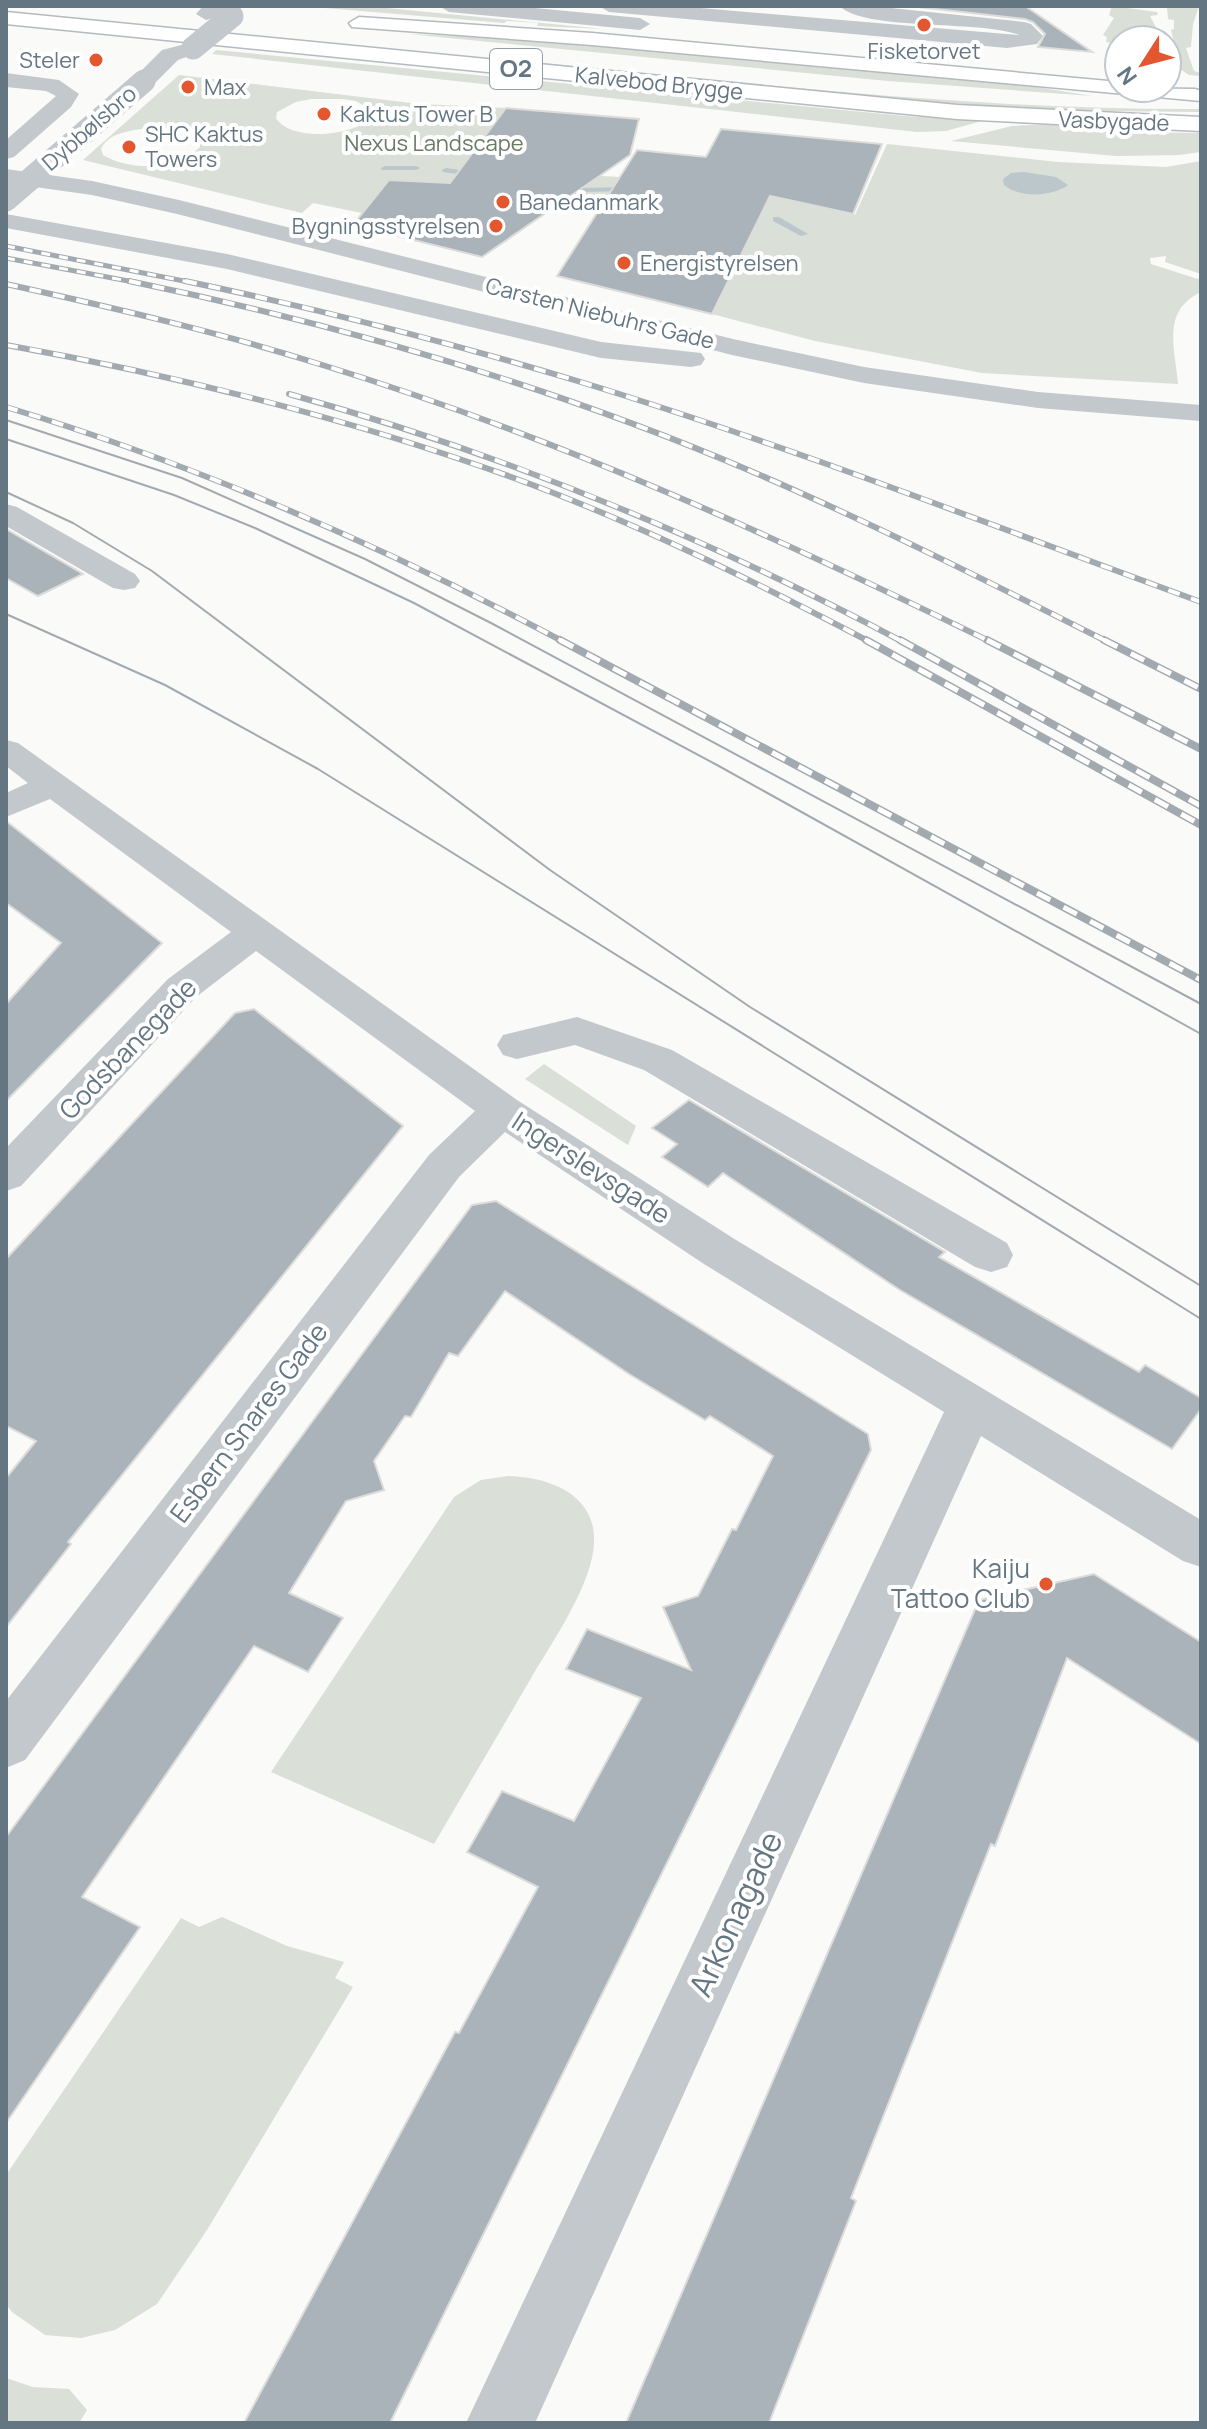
<svg xmlns="http://www.w3.org/2000/svg" width="1207" height="2429" font-family="Manrope,sans-serif">
<style>
.green{fill:#dadfd7;fill-rule:evenodd}
.water{fill:#bbc7cb}
.lines{fill:none;stroke-linecap:round;stroke-linejoin:round}
.stream{fill:#bbc7cb;fill-rule:evenodd}
.building{fill:#aab3b9;stroke:#dcdcda;stroke-width:2}
.major-casing{stroke:#b5babe;stroke-width:3}
.minor{fill:#c3c8cc;fill-rule:evenodd}
.major{fill:#fff;fill-rule:evenodd}
.tram{stroke:#a2aab0;stroke-width:2}
.rail-far2-casing{stroke:#a2aab0;stroke-width:5}
.rail-far1-casing{stroke:#a2aab0;stroke-width:6}
.rail-casing{stroke:#a2aab0;stroke-width:8}
.rail-far2{stroke:#fff;stroke-width:3;stroke-dasharray:9;stroke-linecap:butt}
.rail-far1{stroke:#fff;stroke-width:4;stroke-dasharray:12;stroke-linecap:butt}
.rail{stroke:#fff;stroke-width:5;stroke-dasharray:15;stroke-linecap:butt}
.minor-bridge{stroke:#c3c8cc;stroke-width:23}
.poi-dot{fill:#e4572e;stroke:#fff;stroke-width:3}
.labels{text-anchor:middle;stroke-width:8;stroke-linejoin:round;paint-order:stroke}
.far-poi-label{font-size:22px;fill:#657683;stroke:#fff;text-anchor:start}
.far-street-label{font-size:22px;fill:#657683;stroke:#fff}
.far-park-label{font-size:22px;fill:#687a64;stroke:#fff}
.shield{fill:#fff;stroke:#939fa8;stroke-width:2}
.shield-label{font-size:24px;font-weight:bold;fill:#657683}
.street-label{font-size:26px;fill:#657683;stroke:#fff}
.poi-label{font-size:26px;fill:#657683;stroke:#fff;text-anchor:end}
.near-street-label{font-size:32px;fill:#657683;stroke:#fff}
</style>
<rect width="100%" height="100%" fill="#fafaf8"/>
<g class="green">
<path d="M301,6H366L604,29L537,26L538,23L507,21L504,23Z"/>
<path d="M1112,6L1157,12L1158,15L1150,16L1158,31L1153,32L1157,40H1119V44L1106,42L1107,37L1103,35L1114,18L1109,15Z"/>
<path d="M1175,6H1199L1193,24L1191,47L1186,48L1194,71L1201,73V76L1189,75L1169,62L1176,59L1179,48L1175,47L1171,30L1174,29V20L1168,19L1167,8Z"/>
<path d="M408,34L553,40L999,81L1092,96L888,81Z"/>
<path d="M216,50L905,116L982,121L946,131L917,132L212,54Z"/>
<path d="M494,58C729,81 964,110 1201,109V112L996,110L494,61Z"/>
<path d="M179,75L419,104L506,108L473,152L587,175L715,183L855,215L887,144L1058,162L1166,167L1201,161V274L1165,262L1166,256L1150,258L1151,264L1201,280V292C1161,311 1175,348 1178,384L982,373L815,341L712,314L606,205L532,201L362,213L313,203L302,213L83,160ZM311,99H343L356,101L371,110L372,116C356,137 290,142 276,118L277,112L296,102ZM140,129H173L186,131L200,141V147C178,171 129,171 103,155L101,149C108,134 125,132 140,129Z"/>
<path d="M1052,124L1111,132L1201,133V152L1179,155L1116,156L951,141L1012,126Z"/>
<path d="M544,1064L636,1126L628,1145L525,1079Z"/>
<path d="M508,1476C547,1477 596,1493 594,1542C593,1585 551,1643 530,1680C498,1735 466,1789 434,1844L271,1772L454,1497L481,1480Z"/>
<path d="M222,1917L287,1946L344,1962L335,1978L353,1987L207,2230L157,2304L115,2330L81,2338L45,2335L12,2312L6,2304L8,2172L181,1918L199,1927Z"/>
<path d="M6,2378L33,2387L69,2389L87,2410L79,2423H6Z"/>
</g>
<path class="water" d="M1024,172L1056,177L1068,185C1051,197 1020,198 1004,185L1003,179L1011,173Z"/>
<g class="lines">
<g class="stream">
<path d="M385,166H416L420,168L416,170H382L381,168Z"/>
<path d="M446,168L473,172L477,174L473,176L443,172L442,170Z"/>
<path d="M562,185L581,188L628,187L632,189L628,191L581,192L562,189Z"/>
<path d="M773,217H779L808,234L801,236L773,221Z"/>
</g>
</g>
<g class="building">
<path d="M909,6H1025L1092,52L1038,47L1045,34L1033,22L1025,19Z"/>
<path d="M506,108L639,119L630,155L482,257L353,225L389,180L450,183Z"/>
<path d="M721,129L882,144L853,214L770,196L712,314L557,276L637,150L706,157Z"/>
<path d="M6,529L83,574L38,596L6,578Z"/>
<path d="M6,821L162,943L6,1101V1004L61,943L6,903Z"/>
<path d="M254,1009L403,1126L68,1542L71,1544L6,1627V1478L36,1441L6,1426V1259L235,1013Z"/>
<path d="M689,1100L945,1252L939,1257L1139,1372L1145,1365L1201,1398V1409L1172,1449L900,1290L723,1173L708,1187L662,1157L677,1144L652,1128Z"/>
<path d="M496,1201L868,1434L871,1450L390,2423H244L455,2032L459,2033L538,1887L467,1852L502,1791L574,1821L641,1698L566,1669L587,1629L691,1670L663,1607L698,1596L732,1529L736,1530L773,1456L710,1416L705,1420L629,1374L505,1291L458,1356L449,1353L411,1417L405,1416L374,1461L384,1490L346,1501L289,1593L343,1618L308,1672L254,1646L82,1897L140,1927L6,2123V1837L472,1205Z"/>
<path d="M1094,1574L1201,1642V1744L1067,1658L995,1846L991,1844L851,2198L856,2201L769,2423H626L979,1600Z"/>
</g>
<g class="lines">
<defs>
<g id="major">
<path d="M6,12L957,105L1201,117V131L957,119L6,24Z"/>
<path d="M359,17L592,33L1119,82V88L1195,89L1201,91V101L592,45L352,27L349,23Z"/>
</g>
</defs>
<use href="#major" class="major-casing"/>
<g class="minor">
<path d="M203,6H226L213,18L206,20L196,14Z"/>
<path d="M439,6H514L640,18L650,24L640,30L449,12Z"/>
<path d="M599,6H677L1019,35C983,20 862,31 840,6H872L1024,22L1031,24L1043,36L1037,44L1007,48L609,12Z"/>
<path d="M193,42L200,44L204,48L200,52L178,60L152,86H136L133,81L136,76L162,50Z"/>
<path d="M6,73L59,80L79,94L71,107L14,157L6,159V140L56,96L46,91L6,87Z"/>
<path d="M6,169L92,181L179,200L733,339L864,367L1038,392L1201,405V421L1038,408L864,383L732,355L177,214L92,195L6,183Z"/>
<path d="M6,214L227,254L601,342L701,353L705,359L701,365L691,367L601,358L227,269L6,228Z"/>
<path d="M6,504L17,507L135,574L140,581L135,588L124,590L113,588L6,526Z"/>
<path d="M6,740L18,743L517,1100L736,1240L1201,1520V1567L1183,1561L981,1436L535,2423H466L944,1412L704,1264L505,1132L459,1177L25,1760L6,1768V1701L429,1155L475,1111L256,951L196,997L21,1186L6,1191V1148L168,979L231,932L50,799L6,817V793L28,783L6,766Z"/>
<path d="M577,1017L672,1050L1007,1243L1013,1255L1007,1267L991,1272L975,1267L644,1070L575,1045L517,1059L503,1055L497,1045L503,1035Z"/>
</g>
<use href="#major" class="major"/>
<g class="tram">
<path d="M6,420L182,478L365,559L491,623L1201,1004"/>
<path d="M6,439L174,495L255,528L414,603L717,765L1201,1034"/>
<path d="M6,492L73,523L152,571L550,870L750,1007L1201,1286"/>
<path d="M6,614L165,685L318,769L1201,1319"/>
</g>
<defs>
<g id="rail-far2">
<path d="M6,246L194,283"/>
<path d="M6,258L139,283"/>
</g>
<g id="rail-far1">
<path d="M129,281C342,325 553,386 753,472C874,524 991,583 1108,642"/>
<path d="M185,281C319,309 452,343 584,383C793,447 996,527 1201,602"/>
<path d="M6,284C110,307 214,331 316,363C549,434 773,535 991,642"/>
<path d="M6,345C179,376 348,418 514,478C637,523 754,581 870,642"/>
<path d="M289,394C504,454 706,537 903,642"/>
<path d="M6,407C201,466 385,547 564,642"/>
</g>
<g id="rail">
<path d="M560,640L1201,980"/>
<path d="M866,640L1201,825"/>
<path d="M900,640L1201,806"/>
<path d="M987,640L1201,749"/>
<path d="M1104,640L1201,689"/>
</g>
</defs>
<use href="#rail-far2" class="rail-far2-casing"/>
<use href="#rail-far1" class="rail-far1-casing"/>
<use href="#rail" class="rail-casing"/>
<use href="#rail-far2" class="rail-far2"/>
<use href="#rail-far1" class="rail-far1"/>
<use href="#rail" class="rail"/>
<g class="minor-bridge">
<path d="M193,48L232,16"/>
<path d="M6,200L144,81"/>
</g>
</g>
<g class="poi-dot">
<circle cx="924" cy="25" r="8"/>
<circle cx="96" cy="60" r="8"/>
<circle cx="188" cy="87" r="8"/>
<circle cx="324" cy="114" r="8"/>
<circle cx="129" cy="147" r="8"/>
<circle cx="503" cy="202" r="8"/>
<circle cx="496" cy="226" r="8"/>
<circle cx="624" cy="263" r="8"/>
<circle cx="1046" cy="1584" r="8"/>
</g>
<g class="labels">
<g class="far-poi-label">
<text x="924" y="59" text-anchor="middle">Fisketorvet</text>
<text x="80" y="68" text-anchor="end">Steler</text>
<text x="204" y="95">Max</text>
<text x="340" y="122">Kaktus Tower B</text>
<text x="145" y="142">SHC Kaktus<tspan x="145" dy="25">Towers</tspan></text>
<text x="519" y="210">Banedanmark</text>
<text x="480" y="234" text-anchor="end">Bygningsstyrelsen</text>
<text x="640" y="271">Energistyrelsen</text>
</g>
<g class="far-street-label">
<text transform="translate(659 83) rotate(6)" y="8">Kalvebod Brygge</text>
<text transform="translate(1114 121) rotate(2)" y="8">Vasbygade</text>
<text transform="translate(89 128) rotate(-41)" y="8">Dybbølsbro</text>
<text transform="translate(600 313) rotate(14)" y="8">Carsten Niebuhrs Gade</text>
</g>
<g class="far-park-label">
<text x="434" y="151">Nexus Landscape</text>
</g>
<rect class="shield" x="490" y="49" width="52" height="40" rx="6"/>
<g class="shield-label">
<text x="516" y="77">O2</text>
</g>
<g class="street-label">
<text transform="translate(128 1049) rotate(-46)" y="9">Godsbanegade</text>
<text transform="translate(591 1168) rotate(33)" y="9">Ingerslevsgade</text>
<text transform="translate(249 1423) rotate(-53)" y="9">Esbern Snares Gade</text>
</g>
<g class="poi-label">
<text x="1030" y="1578">Kaiju<tspan x="1030" dy="30">Tattoo Club</tspan></text>
</g>
<g class="near-street-label">
<text transform="translate(736 1914) rotate(-65)" y="11">Arkonagade</text>
</g>
</g>
<rect width="1207" height="2429" fill="none" stroke="#657683" stroke-width="16"/>
<g transform="translate(1143 64) rotate(234)"><circle r="38" fill="#ffffff" stroke="#c1c8cd" stroke-width="2"/>
<path d="M0-6L14 30L0 20L-14 30Z" fill="#e4572e"/>
<text y="-12" font-size="22" font-weight="bold" text-anchor="middle" fill="#657683">N</text>
</g>
</svg>
